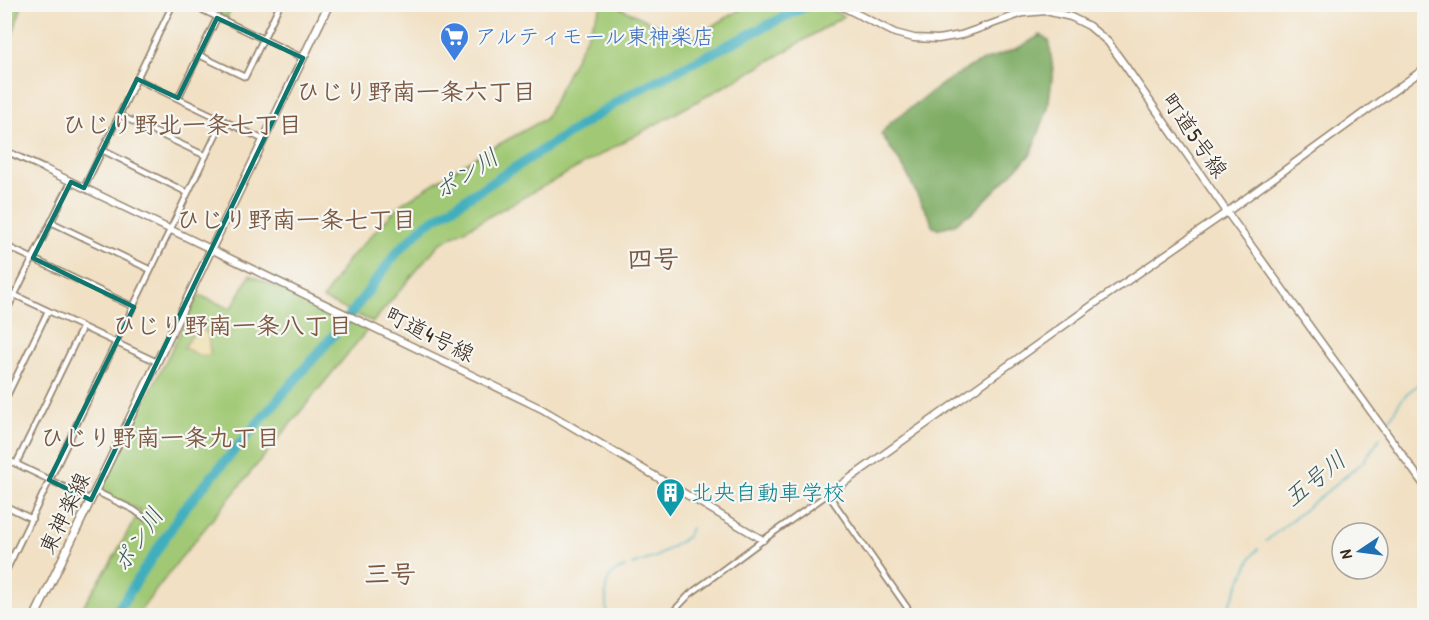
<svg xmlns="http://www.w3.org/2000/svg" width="1429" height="620" viewBox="0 0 1429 620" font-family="'Patrick Hand','Klee One',sans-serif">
  <rect width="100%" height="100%" fill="#f6f6f2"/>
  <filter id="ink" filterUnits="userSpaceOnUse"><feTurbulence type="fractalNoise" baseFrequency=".0167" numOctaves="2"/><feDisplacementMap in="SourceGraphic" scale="12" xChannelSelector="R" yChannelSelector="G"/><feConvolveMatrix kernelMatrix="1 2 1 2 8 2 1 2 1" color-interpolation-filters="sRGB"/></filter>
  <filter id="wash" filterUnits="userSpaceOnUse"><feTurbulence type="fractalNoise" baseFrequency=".008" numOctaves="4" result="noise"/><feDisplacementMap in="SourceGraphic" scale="24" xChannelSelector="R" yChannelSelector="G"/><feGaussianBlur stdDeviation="1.35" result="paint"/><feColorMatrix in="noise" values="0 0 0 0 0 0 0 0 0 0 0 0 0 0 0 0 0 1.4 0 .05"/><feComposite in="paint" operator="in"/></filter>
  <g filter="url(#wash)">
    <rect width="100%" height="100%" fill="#f1e0c3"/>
    <path fill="#a1c974" stroke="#6e7a49" stroke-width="1.5" d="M5 4 22 5 5 58 4 5Z
      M198 5H233L227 18Z
      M602 5H614L689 40 748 5H819L844 16 761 66 439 244 373 322 323 299 348 260 401 204 472 159 545 119Z
      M250 275 368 329 179 560 137 615 77 616 111 562 140 510 100 491 199 295 231 309Z"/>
    <path fill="#80ad66" stroke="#5e6c42" stroke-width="1.5" d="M1041 35 1049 41 1053 71 1048 108 1031 154 971 214 965 216 955 224 937 229 932 226 930 218 921 203 904 168 881 134 890 123 945 82 975 64 1018 48Z"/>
    <path fill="#eeda9e" stroke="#94825e" stroke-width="1.5" d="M199 326C214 336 206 340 211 354 197 359 195 351 183 348Z"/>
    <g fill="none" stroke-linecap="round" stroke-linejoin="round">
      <path stroke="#40aebd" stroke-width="1.5" d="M1387 425C1399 401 1403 395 1424 380
        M1266 541 1363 462 1380 438
        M632 565 656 557 687 537 691 528
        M607 616C606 593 600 576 625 567
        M1224 616 1252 556 1258 549"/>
      <path stroke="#40aebd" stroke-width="10" d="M114 616 183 510 344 323 398 251 425 225 630 94 810 4"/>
    </g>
  </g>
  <g filter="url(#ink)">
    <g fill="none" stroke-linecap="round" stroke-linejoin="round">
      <defs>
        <path id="minor" d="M190 4 303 58
          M199 55 245 77 280 4
          M137 79 264 140
          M178 98 217 18
          M119 115 206 156
          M4 150 45 169
          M102 150 188 193
          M84 188 173 4
          M51 222 151 270
          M4 245 134 307
          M4 290 157 362
          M4 316 71 182
          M4 402 48 311
          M4 458 91 500
          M16 464 82 328
          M95 491 134 510 145 518
          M4 505 32 519
          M4 553 13 557
          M4 575 223 120
          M669 616 690 594 763 540 828 494 913 616"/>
        <path id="tertiary" d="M837 4 895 33 914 38 938 39 961 35 1023 13 1046 11 1071 17 1089 26 1108 42 1124 64 1227 212 1424 485
          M45 169 542 409 763 540
          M828 494 1094 304 1227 212 1424 69"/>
        <path id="secondary" d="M35 616 329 4"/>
      </defs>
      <use href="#minor" stroke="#968570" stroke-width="8"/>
      <use href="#tertiary" stroke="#968570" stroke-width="9"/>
      <use href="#secondary" stroke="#968570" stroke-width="10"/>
      <use href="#minor" stroke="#fff" stroke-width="4.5"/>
      <use href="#tertiary" stroke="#fff" stroke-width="6"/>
      <use href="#secondary" stroke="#fff" stroke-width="7"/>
    </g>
  </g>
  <path fill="none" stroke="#0f766e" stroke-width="4.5" stroke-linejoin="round" d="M217 18 303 58 91 500 49 480 134 307 33 258 71 182 84 188 137 79 178 98Z"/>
  <defs>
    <symbol id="supermarket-pin" viewBox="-11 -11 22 30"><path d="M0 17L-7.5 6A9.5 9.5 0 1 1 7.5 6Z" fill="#3f7fe0" stroke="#f6f6f2"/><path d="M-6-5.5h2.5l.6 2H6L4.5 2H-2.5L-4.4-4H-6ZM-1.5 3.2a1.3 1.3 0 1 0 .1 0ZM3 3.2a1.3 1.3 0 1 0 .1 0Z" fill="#fff"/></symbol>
    <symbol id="building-pin" viewBox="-11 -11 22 30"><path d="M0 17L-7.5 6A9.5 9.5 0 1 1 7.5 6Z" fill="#0f9aa8" stroke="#f6f6f2"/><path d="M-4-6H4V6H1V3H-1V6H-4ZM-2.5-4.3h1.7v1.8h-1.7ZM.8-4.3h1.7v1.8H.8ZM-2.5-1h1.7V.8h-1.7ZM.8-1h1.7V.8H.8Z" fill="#fff"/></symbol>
  </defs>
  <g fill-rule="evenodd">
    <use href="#supermarket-pin" x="438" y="20" width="33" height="45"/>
    <use href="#building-pin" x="654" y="476" width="33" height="45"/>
  </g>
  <g text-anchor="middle" stroke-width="4.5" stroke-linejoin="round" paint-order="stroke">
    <g font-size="22" fill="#366cbe" stroke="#f6f6f2" text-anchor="start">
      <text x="475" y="44">アルティモール東神楽店</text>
    </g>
    <g font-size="22" fill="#3b2a1e" stroke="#f6f6f2">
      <text transform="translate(1195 135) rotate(55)" y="8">町道5号線</text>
      <text transform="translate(430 334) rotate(26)" y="8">町道4号線</text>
      <text transform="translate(64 513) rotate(-64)" y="8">東神楽線</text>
    </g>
    <g font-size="22" fill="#0d838f" stroke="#f6f6f2" text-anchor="start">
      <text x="691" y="500">北央自動車学校</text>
    </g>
    <g font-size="24" font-weight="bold" fill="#7c5841" stroke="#f6f6f2">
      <text x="416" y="100">ひじり野南一条六丁目</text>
      <text x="182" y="133">ひじり野北一条七丁目</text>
      <text x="296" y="228">ひじり野南一条七丁目</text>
      <text x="232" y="334">ひじり野南一条八丁目</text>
      <text x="160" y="446">ひじり野南一条九丁目</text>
    </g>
    <g font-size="24" font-style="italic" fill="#3d5856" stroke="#f6f6f2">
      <text transform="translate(466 174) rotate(-33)" y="8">ポン川</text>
      <text transform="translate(1315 479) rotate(-39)" y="8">五号川</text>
      <text transform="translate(138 540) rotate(-57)" y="8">ポン川</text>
    </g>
    <g font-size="26" font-weight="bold" fill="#7c5841" stroke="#f6f6f2">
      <text x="653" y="268">四号</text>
      <text x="390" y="583">三号</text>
    </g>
  </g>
  <rect width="1429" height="620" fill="none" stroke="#f6f6f2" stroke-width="24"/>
  <g transform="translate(1360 551) rotate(257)"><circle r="28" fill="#f6f6f2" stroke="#aba49d" stroke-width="1.5"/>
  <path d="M0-4.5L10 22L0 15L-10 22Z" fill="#1f6fb2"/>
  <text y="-9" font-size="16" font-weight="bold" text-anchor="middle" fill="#3b2a1e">N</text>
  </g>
</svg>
